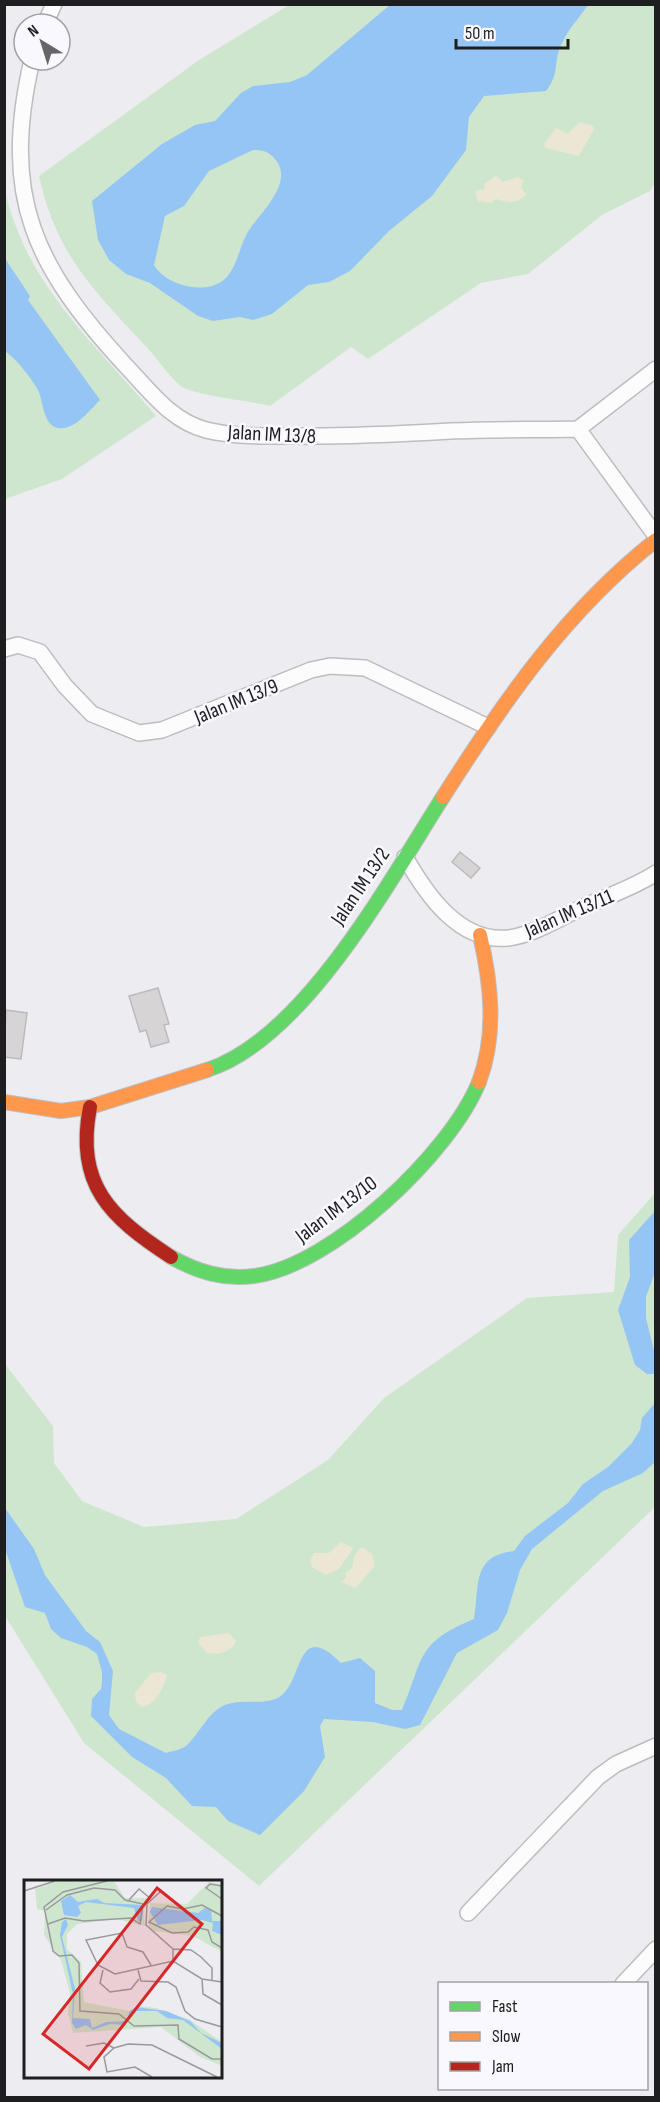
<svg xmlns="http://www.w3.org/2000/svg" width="660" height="2102" viewBox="0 0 660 2102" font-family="'Sofia Sans Condensed',sans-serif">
  <rect width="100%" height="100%" fill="#ededf1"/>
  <path fill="#cee6cd" d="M289 5H655L656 181 650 191 602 215 528 274 481 283 368 359 351 347 270 406C249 401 202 396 184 388 175 384 158 360 150 351 96 292 57 258 39 176L199 60Z
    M4 187C26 286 93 341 156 416L62 479 5 499Z
    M655 1193V1507L259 1886 84 1743 5 1616V1364L53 1426 54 1463 82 1501 144 1527 236 1519 328 1460 384 1398 527 1298 614 1292 618 1235Z"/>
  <path fill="#ece7d4" d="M580 122 593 126 594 129 579 156 546 148 544 144 556 128 567 134Z
    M496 176 503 182 518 177 524 181 521 187 526 195C515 205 507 202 496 199L491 203 478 201 475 191 485 189 484 184Z
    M341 1542 353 1548 339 1569 326 1575 312 1567 310 1561 314 1553H329Z
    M360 1548H363L372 1554 375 1566 355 1588 342 1582 346 1577 345 1573 352 1568 354 1557Z
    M229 1633 236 1641C230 1653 219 1655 207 1653L198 1643 200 1637Z
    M161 1672 167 1675C164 1688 155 1705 142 1707L136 1702 135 1693 151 1673Z"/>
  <path fill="#95c5f4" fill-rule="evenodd" d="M391 4 588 5C580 17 569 28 563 41 552 61 561 72 546 91L484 96 469 117 466 150 432 196 389 231 350 271 329 282 308 285 272 314 253 320 240 317 213 321 198 316 150 283 126 274 109 260 98 240 92 201 162 144 195 125 215 121 241 93 253 86 290 82 307 75ZM253 150C262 150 268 151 274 158 296 181 261 212 249 230 240 244 238 264 227 277 209 297 166 286 154 265L165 216 184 206 209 171Z
    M4 257 30 296 28 300 100 400C92 408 79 424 68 427 42 435 44 401 38 390 30 376 17 360 5 351Z
    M655 1211V1272L646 1297V1318L655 1355V1374H647L635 1365 618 1310 630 1277 629 1240Z
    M655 1403V1462L643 1473 603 1491 532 1549 520 1570 507 1613 498 1630 457 1653 420 1725 405 1729 373 1722 324 1719 320 1726 325 1757 304 1791 260 1835 228 1821 216 1807 192 1806 166 1778 132 1757 91 1716 92 1699 101 1689 102 1683V1672L97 1654 87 1647 61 1638 51 1629 45 1613 25 1607 5 1549V1508L34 1549 45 1575 86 1631 100 1642 113 1671 109 1715 119 1729 166 1753C172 1751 182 1750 187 1745 200 1733 208 1712 225 1705 243 1698 268 1707 282 1695 303 1678 297 1619 341 1663L360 1658 375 1671V1703L392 1710H402C424 1659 415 1643 474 1619 480 1586 471 1556 514 1551L525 1536 568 1503 583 1484 608 1467 632 1443 640 1430 642 1418Z"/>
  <path fill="#d6d4d5" stroke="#bcbabc" stroke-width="1.5" d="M460 852 480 868 471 878 452 862Z
    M158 988 169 1024 164 1025 169 1042 151 1047 146 1030 140 1032 129 996Z
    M6 1010 27 1013 21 1059 4 1057Z"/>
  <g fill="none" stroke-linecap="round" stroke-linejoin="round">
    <defs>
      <path id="street" d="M45 24 54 4
        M32 60C0 198 35 267 126 366 150 391 171 421 206 430 235 437 263 436 292 436 345 437 398 434 451 431 493 429 536 430 578 429L656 536
        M578 429 656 369
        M4 649 18 645 40 652 65 686 92 714 139 733 162 730 311 670 330 666 365 668 488 727
        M405 857C426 894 459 943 508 938 533 935 558 919 581 908 605 897 633 888 656 873
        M468 1913 598 1777 616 1764 656 1746
        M623 1984 656 1949"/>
      <path id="fast" d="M207 1070C304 1039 390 880 443 797
        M171 1257C198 1272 224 1280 254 1276 332 1266 451 1152 479 1082"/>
      <path id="slow" d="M443 797C504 701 566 611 656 540
        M479 1082C497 1034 491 983 480 935
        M4 1102 61 1111 90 1107 207 1070"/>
      <path id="jam" d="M90 1107C75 1185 110 1217 171 1257"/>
    </defs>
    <use href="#street" stroke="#bdbdc0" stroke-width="18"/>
    <use href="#fast" stroke="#bdbdc0" stroke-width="16"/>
    <use href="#slow" stroke="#bdbdc0" stroke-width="16"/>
    <use href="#jam" stroke="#bdbdc0" stroke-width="16"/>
    <use href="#street" stroke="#fcfcfd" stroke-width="15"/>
    <use href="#fast" stroke="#63d668" stroke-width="14"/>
    <use href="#slow" stroke="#ff974d" stroke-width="14"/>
    <use href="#jam" stroke="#b3261e" stroke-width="14"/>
  </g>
  <g text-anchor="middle" stroke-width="5" stroke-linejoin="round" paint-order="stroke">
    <g font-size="21" fill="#1e1e21" stroke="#f9f8ff">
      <text transform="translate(272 434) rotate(3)" y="7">Jalan IM 13/8</text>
      <text transform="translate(236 701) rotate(-22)" y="7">Jalan IM 13/9</text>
      <text transform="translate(360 886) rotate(-56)" y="7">Jalan IM 13/2</text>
      <text transform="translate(569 913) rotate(-23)" y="7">Jalan IM 13/11</text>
      <text transform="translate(336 1209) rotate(-37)" y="7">Jalan IM 13/10</text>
    </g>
  </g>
  <g transform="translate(24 1880)">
    <rect width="198" height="198" fill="#ededf1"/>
    <path d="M34 1H90L101 18H125L120 30 121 46 93 39 79 41 53 44 43 54V69L57 82 60 122 105 131 115 126 132 128 166 140 198 162V186L176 177 137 147 49 153 44 133 46 113 37 80 20 55 21 31 13 29 11 9ZM185 2 198 4V72L169 56 129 51 124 45 126 23 163 24Z" fill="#cee6cd"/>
    <path d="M46 15 54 22 73 19 80 23 119 25 118 41H114L110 28 62 22 54 26 57 33 53 37 40 35 37 21ZM128 27 174 33 181 28 187 30 188 41H198V55L188 51 189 43 178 40 134 45 126 32ZM42 39 44 45 38 57 51 109 49 138 66 139 68 148 82 142 102 141V145L86 144 69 150 62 145 52 149 48 143 49 114 36 55 38 42ZM112 127 142 131 166 141 177 153 198 163V169L159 140 143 138 133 131H111L104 139 105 132Z" fill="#95c5f4"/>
    <path fill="none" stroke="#9a9a9e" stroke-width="1.5" d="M83 1 39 12 20 27 29 71 35 76 48 75 55 83 56 131 95 134 110 146 154 145 155 159 188 179H198M198 6 186 4 182 8 198 19M0 11 31 1M137 11 123 24 122 45 149 69V81M105 20 115 9 127 19M22 30 43 15 70 8 91 10 101 20 119 24 116 44 107 38 60 41 41 38 24 44M198 36 178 25 159 29 143 26 125 42 148 53 164 52 170 47 184 50 188 62 198 68M149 69 167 70 177 77 188 88V101M127 85 119 72 103 67 98 53 62 60 74 85 91 94 149 81 178 99 198 102M79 90 76 103 86 112 107 109 115 99M114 90 117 101 144 102 152 107 161 131 171 139 198 147M178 99 179 114 198 125M62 166 80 163 90 168M128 197 111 187 83 192 80 177 90 168 104 164 128 165 193 197"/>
    <path fill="#d62828" fill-opacity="0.15" stroke="#d62828" stroke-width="3" d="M133 8 178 44 65 189 19 154Z"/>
    <rect width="198" height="198" fill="none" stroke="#1e1e21" stroke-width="3"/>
  </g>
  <rect width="660" height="2102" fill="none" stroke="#1e1e21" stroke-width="12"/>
  <rect x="438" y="1982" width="210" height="108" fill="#f9f8ff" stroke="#a1a1a6" stroke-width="1.5"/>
  <rect x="450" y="2002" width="30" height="9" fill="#63d668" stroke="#a1a1a6" stroke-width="1.5"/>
  <text x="492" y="2012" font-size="18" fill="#1e1e21">Fast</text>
  <rect x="450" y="2032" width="30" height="9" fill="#ff974d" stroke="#a1a1a6" stroke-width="1.5"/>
  <text x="492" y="2042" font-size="18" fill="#1e1e21">Slow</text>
  <rect x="450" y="2062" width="30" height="9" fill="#b3261e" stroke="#a1a1a6" stroke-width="1.5"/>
  <text x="492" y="2072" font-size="18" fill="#1e1e21">Jam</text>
  <g transform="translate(42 42) rotate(322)"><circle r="28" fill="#f9f8ff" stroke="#a1a1a6" stroke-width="1.5"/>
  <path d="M0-4.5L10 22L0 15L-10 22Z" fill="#66666a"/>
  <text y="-9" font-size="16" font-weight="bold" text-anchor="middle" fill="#1e1e21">N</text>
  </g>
  <path d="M456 39v9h112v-9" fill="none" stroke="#1e1e21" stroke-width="3"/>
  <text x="465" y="39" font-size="18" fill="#1e1e21" stroke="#f9f8ff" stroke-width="4.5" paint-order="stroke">50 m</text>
</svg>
